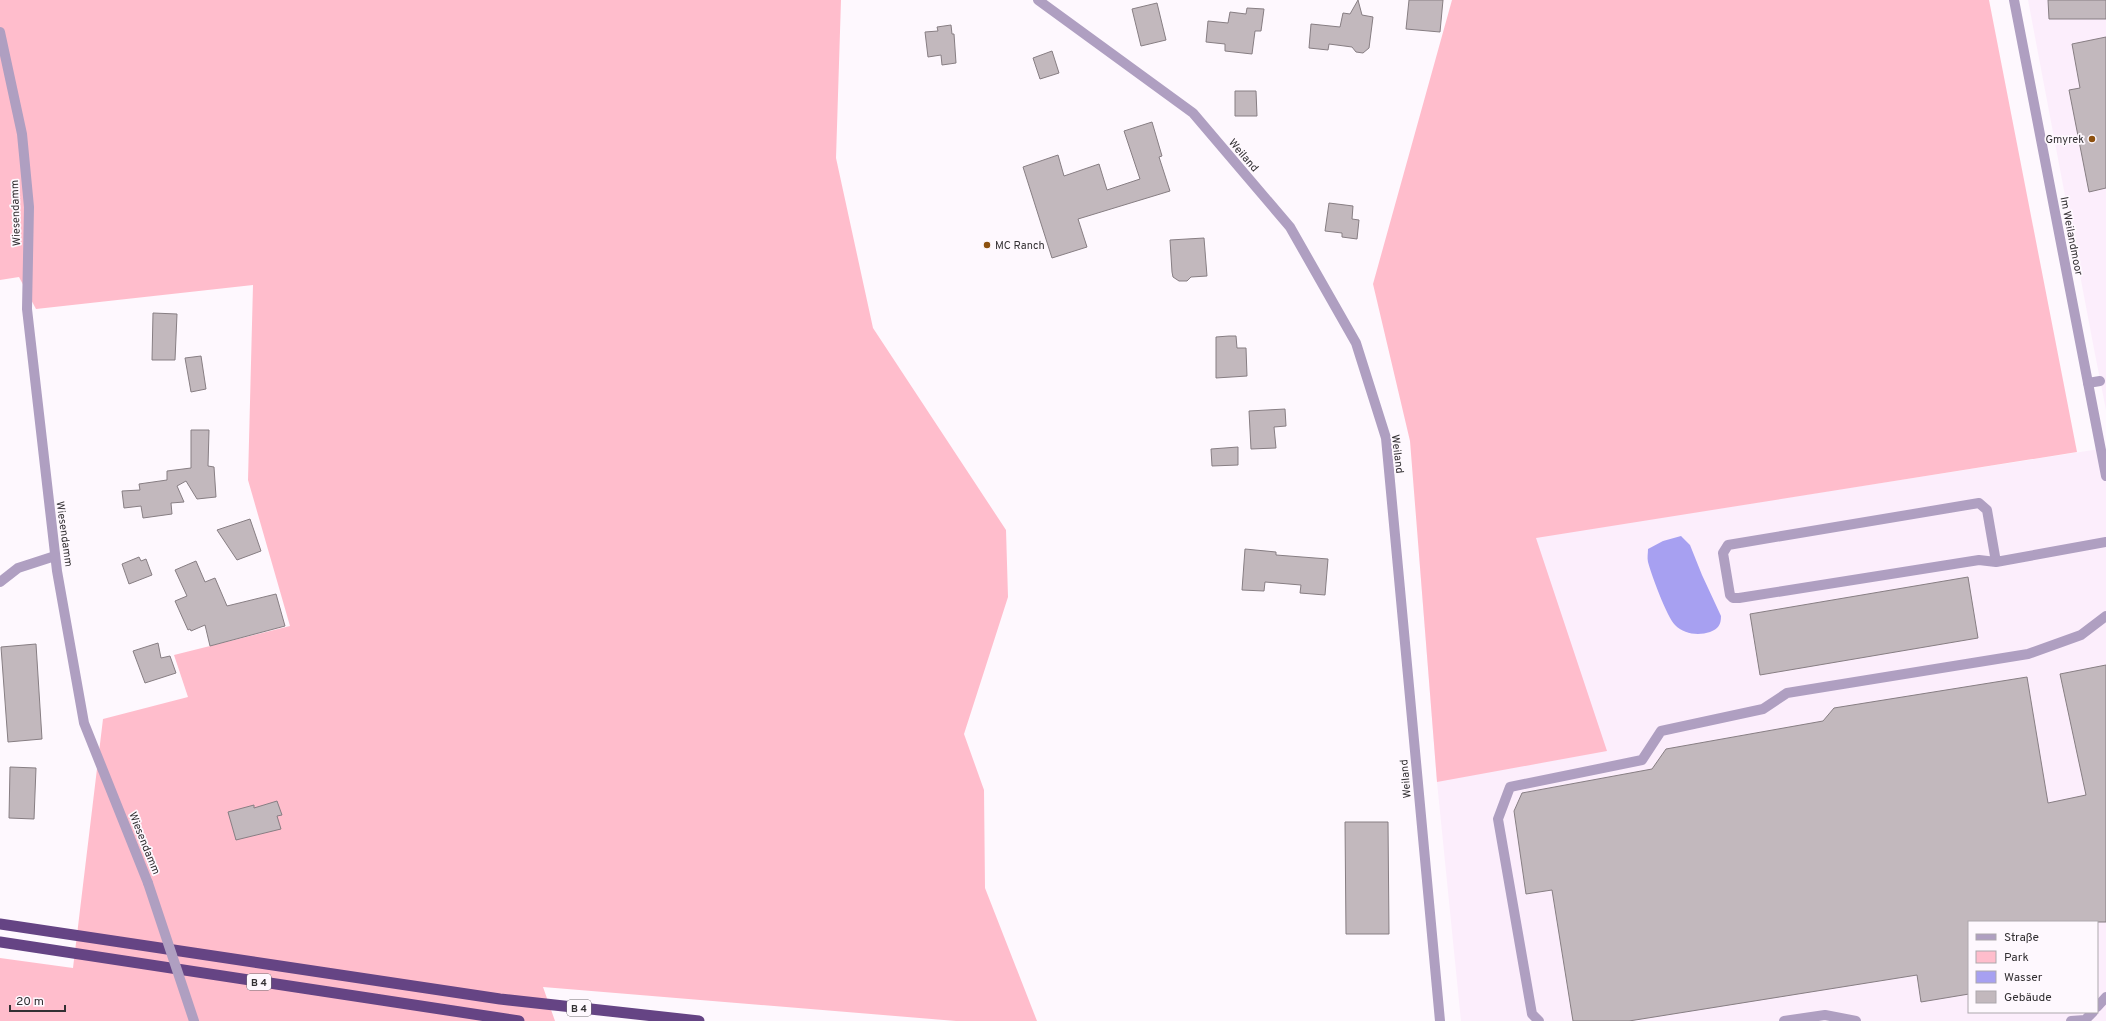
<svg xmlns="http://www.w3.org/2000/svg" width="2106" height="1021" viewBox="0 0 2106 1021" font-family="Overpass,sans-serif">
  <rect width="100%" height="100%" fill="#fef8fe"/>
  <path fill="#fceefc" fill-rule="evenodd" d="M2028 0H2106V410L2094 349Z
    M2106 448V1021H1461L1437 782 1419 555ZM1969 922H2097V1012H1969Z"/>
  <path fill="#ffbdcc" d="M0 0H841L836 158 873 328 1006 530 1008 597 964 734 984 790 985 888 1037 1021H956L543 987 555 1021H0V958L73 968 103 719 188 697 174 655 290 626 248 480 253 285 36 309 19 277 0 280Z
    M1452 0H1989L2077 452 1536 538 1607 751 1437 782 1410 441 1373 284Z"/>
  <path fill="#a7a0f1" d="M1681 536 1690 545 1702 575 1721 616C1721 625 1718 629 1710 632 1698 636 1684 634 1675 625 1667 617 1651 574 1648 562 1647 558 1648 553 1648 549L1663 541Z"/>
  <path fill="#c2b8bd" stroke="#877e83" d="M1358 0 1362 15 1373 17 1369 48 1363 53 1356 52 1352 47 1329 44 1328 50 1309 48 1311 24 1340 27 1343 13 1350 14Z
    M1409 0H1443L1440 32 1406 29Z
    M2048 0H2106V19H2049Z
    M1157 3 1166 40 1141 46 1132 9Z
    M1247 8 1264 9 1261 31H1255L1252 54 1225 51V44L1206 42 1208 21 1228 23 1230 12 1246 14Z
    M951 25 952 34H954L956 63 942 65 941 55 928 57 925 32 938 31 937 27Z
    M2106 37V188L2089 192 2069 90 2080 88 2072 44Z
    M1052 51 1059 73 1040 79 1033 58Z
    M1235 91H1256L1257 116H1235Z
    M1152 122 1162 156 1159 157 1170 191 1078 219 1087 247 1052 258 1023 167 1058 155 1064 176 1099 164 1107 190 1140 179 1124 131Z
    M1329 203 1353 206 1352 219 1359 220 1357 239 1342 237V233L1325 231Z
    M1204 238 1207 276 1191 277 1187 281H1179L1173 277 1172 272 1170 240Z
    M153 313 177 314 175 360H152Z
    M1229 336H1236L1237 348H1246L1247 376 1216 378V337Z
    M201 356 206 389 191 392 185 358Z
    M1285 409 1286 426 1274 427 1276 448 1251 449 1249 411Z
    M191 430H209L208 466 214 467 216 497 197 499 186 481 177 486 184 502 171 503 172 514 143 518 141 506 124 508 122 491 140 490 139 484 167 480V471L191 468Z
    M1238 447V465L1212 466 1211 449Z
    M250 519 261 551 237 560 217 530Z
    M1245 549 1276 552V555L1328 559 1325 595 1300 593 1301 585 1265 582 1264 591 1242 590Z
    M139 557 141 561 146 559 152 575 129 584 122 564Z
    M196 561 205 582 215 578 227 606 276 594 285 626 210 646 205 625 191 631 190 629 188 630 175 601 187 596 175 570Z
    M1968 577 1978 638 1760 675 1750 614Z
    M158 643 161 658 170 656 176 673 145 683 133 651Z
    M36 644 42 739 8 742 1 647Z
    M2106 665V922H1969V994L1921 1002 1917 975 1629 1021H1573L1552 890 1526 894 1514 811 1522 793 1652 769 1666 749 1823 721 1834 708 2027 677 2048 803 2086 795 2060 674Z
    M10 767 36 768 34 819 9 818Z
    M277 801 282 815 277 816 281 829 236 840 228 812 254 805V808Z
    M1345 822H1388L1389 934H1346Z"/>
  <g fill="none" stroke-linecap="round" stroke-linejoin="round">
    <path stroke="#af9fc1" stroke-width="10" d="M2088 383 2100 381
      M1996 562 1987 510 1979 503 1728 545 1723 553 1730 595 1733 598H1739L1979 560 1996 562 2106 542
      M0 582 18 568 55 556
      M2097 1007 2106 997
      M1539 1021 1532 1014 1498 819 1510 787 1642 760 1661 731 1763 709 1787 693 2028 654 2081 635 2106 616
      M1784 1021 1825 1015 1856 1021
      M2071 1021 2085 1020 2093 1012"/>
    <path stroke="#af9fc1" stroke-width="10" d="M1038 0 1193 113 1290 227 1356 343 1386 438 1440 1021
      M2014 0 2106 476
      M0 32 22 134 29 207 27 309 57 571 84 723 148 883"/>
    <path stroke="#654484" stroke-width="11" d="M0 924 500 999 699 1021
      M0 942 519 1021"/>
    <path stroke="#af9fc1" stroke-width="10" d="M148 883 194 1021"/>
  </g>
  <g fill="#8d5110" stroke="#fef8fe" stroke-width="1.5">
    <circle cx="2092" cy="139" r="4"/>
    <circle cx="987" cy="245" r="4"/>
  </g>
  <g text-anchor="middle" stroke-width="3.5" stroke-linejoin="round" paint-order="stroke">
    <g fill="#fef8fe" stroke="#706c70" stroke-width="1">
      <rect x="247" y="974" width="24" height="16" rx="3"/>
      <rect x="567" y="1000" width="24" height="16" rx="3"/>
    </g>
    <g font-size="10" font-weight="bold" fill="#333033">
      <text x="259" y="986">B 4</text>
      <text x="579" y="1012">B 4</text>
    </g>
    <g font-size="11" fill="#333033" stroke="#fef8fe" text-anchor="end">
      <text x="2084" y="143">Gmyrek</text>
      <text x="995" y="249" text-anchor="start">MC Ranch</text>
    </g>
    <g font-size="11" fill="#333033" stroke="#fef8fe">
      <text transform="translate(1244 155) rotate(49)" y="4">Weiland</text>
      <text transform="translate(15 213) rotate(-92)" y="4">Wiesendamm</text>
      <text transform="translate(2072 236) rotate(79)" y="4">Im Weilandmoor</text>
      <text transform="translate(1398 454) rotate(83)" y="4">Weiland</text>
      <text transform="translate(65 534) rotate(82)" y="4">Wiesendamm</text>
      <text transform="translate(1405 779) rotate(-95)" y="4">Weiland</text>
      <text transform="translate(145 843) rotate(68)" y="4">Wiesendamm</text>
    </g>
  </g>
  <rect x="1968" y="921" width="130" height="92" fill="#fef8fe" stroke="#ada8ad"/>
  <rect x="1976" y="934" width="20" height="6" fill="#af9fc1" stroke="#ada8ad"/>
  <text x="2004" y="941" font-size="12" fill="#333033">Straße</text>
  <rect x="1976" y="951" width="20" height="12" fill="#ffbdcc" stroke="#ada8ad"/>
  <text x="2004" y="961" font-size="12" fill="#333033">Park</text>
  <rect x="1976" y="971" width="20" height="12" fill="#a7a0f1" stroke="#ada8ad"/>
  <text x="2004" y="981" font-size="12" fill="#333033">Wasser</text>
  <rect x="1976" y="991" width="20" height="12" fill="#c2b8bd" stroke="#ada8ad"/>
  <text x="2004" y="1001" font-size="12" fill="#333033">Gebäude</text>
  <path d="M10 1005v6h55v-6" fill="none" stroke="#333033" stroke-width="2"/>
  <text x="16" y="1005" font-size="12" fill="#333033" stroke="#fef8fe" stroke-width="3" paint-order="stroke">20 m</text>
</svg>
